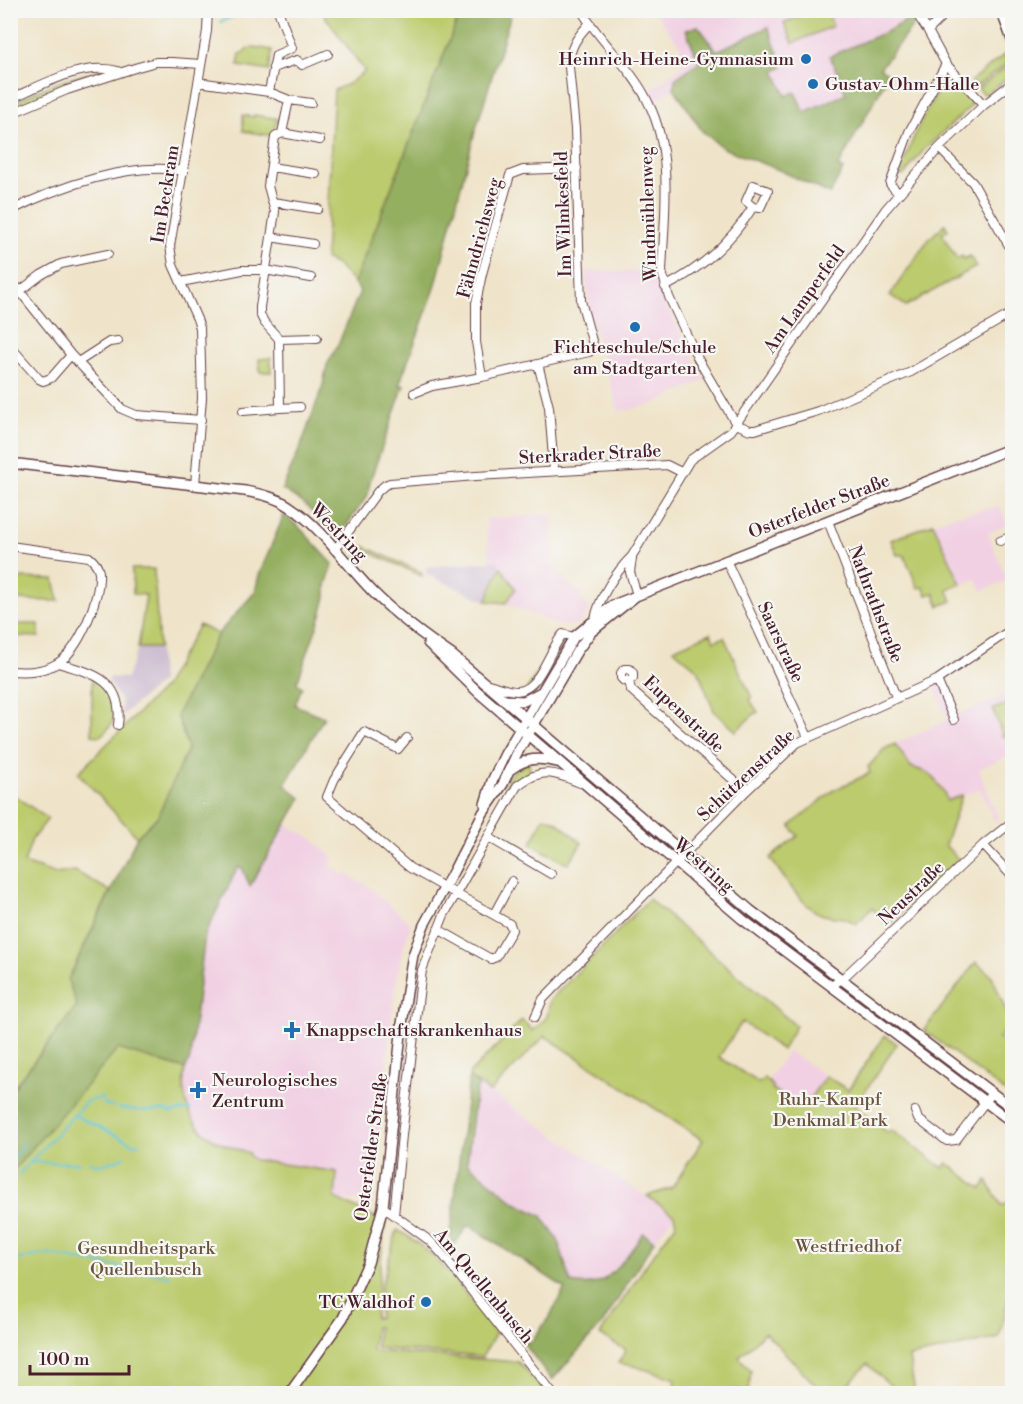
<svg xmlns="http://www.w3.org/2000/svg" width="1023" height="1404" viewBox="0 0 1023 1404" font-family="'Libre Bodoni',serif">
  <rect width="100%" height="100%" fill="#f6f6f2"/>
  <filter id="ink" filterUnits="userSpaceOnUse"><feTurbulence type="fractalNoise" baseFrequency=".0167" numOctaves="2"/><feDisplacementMap in="SourceGraphic" scale="12" xChannelSelector="R" yChannelSelector="G"/><feConvolveMatrix kernelMatrix="1 2 1 2 8 2 1 2 1" color-interpolation-filters="sRGB"/></filter>
  <filter id="wash" filterUnits="userSpaceOnUse"><feTurbulence type="fractalNoise" baseFrequency=".008" numOctaves="4" result="noise"/><feDisplacementMap in="SourceGraphic" scale="24" xChannelSelector="R" yChannelSelector="G"/><feGaussianBlur stdDeviation="1.35" result="paint"/><feColorMatrix in="noise" values="0 0 0 0 0 0 0 0 0 0 0 0 0 0 0 0 0 1.4 0 .05"/><feComposite in="paint" operator="in"/></filter>
  <g filter="url(#wash)">
    <rect width="100%" height="100%" fill="#efe4c9"/>
    <path fill="#f1d0e3" d="M904 10 911 18 888 31 830 56 847 94 803 112 786 96 775 71 783 67 767 27 717 51 699 26 687 30 699 62 675 79 674 88 652 104 647 93 684 64 677 54 682 49 654 11Z
      M585 271 657 272 658 283 665 303 705 380 653 404 619 412 589 310Z
      M1000 506 1007 525 988 533 1007 580 982 591 976 579 961 586 933 523 949 517Z
      M551 514 554 558 549 559 568 584 582 593 579 599 590 607 580 624 560 626 506 603 516 589 498 562H490L486 519Z
      M944 683 957 715 1012 692V755L979 769 999 821 995 822 980 789 947 801 944 792 934 778 926 772 911 767 895 744 948 720 934 687Z
      M286 824 311 838 334 858 330 865 344 876 347 873 360 883 362 881 411 924 402 953 395 991 371 1202 334 1198 337 1172 255 1160 249 1156V1153L213 1140 195 1124 183 1092 185 1069 190 1059 205 935 238 866 242 868 251 885Z
      M788 1051 826 1076 802 1110 771 1089 767 1081Z
      M479 1085 674 1215 654 1241 643 1233 631 1251 603 1280 582 1285 571 1283 558 1240 542 1217 516 1203 466 1163 476 1091Z"/>
    <path fill="#cebed1" d="M498 561 501 567 486 601 426 574V567Z
      M138 648H159L161 682 122 715 121 701 108 681 110 677 127 678Z"/>
    <path fill="#bbcb6d" stroke="#82754c" stroke-width="1.5" d="M813 10 827 11 833 26 793 43 784 23Z
      M321 11H461L354 283 337 265 325 259 334 90 348 84 365 71Z
      M253 47 272 50 269 71 238 66 240 54Z
      M1005 54 1008 63 976 86 971 81Z
      M1009 65 1012 73 1010 76 987 94H983L978 88Z
      M105 72 11 110V103C41 90 72 73 105 72Z
      M950 76 971 102V106L923 151 903 176 899 174 918 127 946 77Z
      M243 115 254 117V115L279 119V122H276L273 136 243 131Z
      M945 224 948 230 942 234 957 259 962 256 964 259 970 256 976 267 906 306 890 295 928 240Z
      M271 358V372H260L259 359Z
      M933 523 961 584 947 589 952 601 939 606 934 593 927 595 923 587 918 588 904 555H897L891 540Z
      M363 546 421 572 422 576 369 552 360 563 358 558Z
      M501 567 516 589 506 603 486 601Z
      M154 569 159 648H138L146 595 133 594 132 569Z
      M16 575 17 578 54 579 59 601 13 600 11 578Z
      M11 624H39V637L11 636Z
      M199 625 218 634 177 715 188 748 158 816 137 837 78 773 164 687Z
      M711 633 714 641 724 637 752 698 750 700 758 712 753 715 736 731 714 711 698 670 673 649Z
      M562 638H568L539 686 527 697 526 690Z
      M92 678C115 693 126 716 100 736L92 735Z
      M1008 704 1012 716V733L1003 737 993 709Z
      M542 740 666 843 612 803 540 742Z
      M895 744 911 767 926 772 934 778 944 792 947 801 962 795 945 845 959 860 913 901 889 926 872 908 856 924C844 915 834 919 821 914 802 907 782 874 770 858L798 836 790 826 834 790 870 773 868 767 884 749Z
      M528 762 531 774 521 777 508 794 506 783 513 771Z
      M11 793 48 819 32 839 24 863 56 874 75 871 110 891 68 980 77 1006 11 1091Z
      M544 817 556 821 582 843 568 864 531 844Z
      M649 899 796 1026 782 1050 742 1022 719 1057 759 1083 764 1078 773 1086 772 1089 802 1109 826 1076 848 1090 885 1035 897 1044 855 1106 888 1133 891 1130 943 1168 947 1163 982 1189 987 1181 1002 1206 1012 1199V1284L999 1338 909 1357 915 1393H899L867 1364 840 1393 824 1394 765 1332 739 1357 751 1371 749 1390 674 1393 676 1379 634 1366 618 1363 626 1350 600 1335 648 1262 676 1224 674 1215 647 1196 672 1188 703 1140 545 1036 490 1092 469 1077 470 1073 522 1020 533 1031 547 1017 550 1000Z
      M976 962 992 976 1011 1023 999 1038 1012 1048V1097L924 1030Z
      M118 1049 185 1069C180 1095 189 1125 213 1139 224 1146 238 1149 249 1153V1156L255 1160 337 1172 335 1198 385 1222 375 1318H379L381 1287 397 1230C440 1252 467 1296 496 1333L482 1357 376 1348 378 1327H375L372 1351 518 1362 548 1393 11 1394V1169Z"/>
    <path fill="#94af60" stroke="#6f6746" stroke-width="1.5" d="M461 11H512L474 135 435 288 399 385H404L370 481 368 495 341 533 335 534 303 503 282 489 301 446 323 385 327 365 338 345 360 291 354 283Z
      M911 18 915 23 880 68 889 74 838 167 843 170 830 194 779 170 723 148 702 131 674 88 675 79 699 62 686 30 698 26 717 51 768 27 783 67 775 71 786 96 795 92 804 112 846 94 830 56 888 31Z
      M284 515 299 527 333 564 326 585V597L321 615 297 683 302 687 295 705 324 717 285 785 301 798 250 886 242 868 238 867 205 935 190 1059 185 1069 118 1049 11 1173V1091L77 1006 68 980 137 837 158 816 188 748 177 715 218 634 255 592 259 575Z
      M469 1077 479 1085 476 1091 467 1163 516 1203 542 1216 558 1240 571 1283C581 1285 594 1285 603 1280 616 1272 635 1246 643 1233L654 1241 603 1323 552 1380 522 1341 524 1340 530 1344 550 1316 565 1288 468 1225 451 1250V1230Z"/>
    <g fill="none" stroke-linecap="round" stroke-linejoin="round">
      <path stroke="#5cc5d9" stroke-width="2" d="M220 22 248 10
        M118 1108C134 1111 150 1112 166 1110L169 1113 191 1109
        M74 1115 134 1144 140 1143
        M10 1160 24 1145
        M30 1162 79 1163
        M89 1162 101 1165 125 1157
        M17 1176 87 1101 103 1097V1104L113 1107
        M10 1261 45 1254 170 1276"/>
    </g>
  </g>
  <g filter="url(#ink)">
    <g fill="none" stroke-linecap="round" stroke-linejoin="round">
      <defs>
        <path id="minor" d="M581 10C601 43 633 69 649 104 674 155 664 217 662 272L669 297 698 359 736 424
          M914 10 928 31 946 64 984 105
          M928 31 949 10
          M273 68 297 60 302 65 328 54
          M198 82 269 92 289 100 282 133 275 137 268 186 275 212 260 307V314L264 322 279 339 280 408 243 411
          M269 92 276 55 292 48 278 10
          M10 99C42 85 83 61 118 71
          M289 100 311 103
          M10 114 67 90 138 67 156 62H172L201 64
          M282 133 320 140
          M939 148 973 183 1012 251
          M271 167 316 174
          M753 185 768 191 760 208 753 207 746 201Z
          M898 193 890 184 909 132 946 64
          M273 202 318 209
          M10 211C57 187 131 161 184 171
          M271 237 313 244
          M10 279 71 355 122 409 136 415 201 420
          M181 282 242 270H265L311 278
          M665 287C703 267 730 243 753 207
          M20 291 41 275 61 264 108 254
          M279 339 317 338
          M10 346 39 379 43 381 51 378 71 355
          M78 362 109 342 118 341
          M538 364 549 407 554 471
          M482 377 476 342V303L482 274 510 175 523 170 577 168
          M414 393 432 386 482 377 589 352 594 348 581 301 575 129 569 67C569 48 577 37 589 24
          M280 408 300 407
          M736 424 750 430H755L818 411 911 372 1012 313
          M195 485 202 398 200 328 197 319 173 265 170 246 207 31 208 10
          M828 521 896 697
          M1000 541 1012 536
          M10 546 89 557C94 561 98 565 99 572 101 597 79 652 56 664 42 672 26 672 10 671
          M335 550 378 491 385 485 390 483 476 476 667 465 681 472
          M632 558 630 572 637 595
          M726 560 808 737
          M595 619C599 597 616 572 632 556L690 460 731 431 885 210 939 148 984 105 1012 83
          M58 663C93 673 124 680 118 725
          M937 680 954 720
          M629 681H624L621 678V673L624 669H630L633 673V678L629 681 631 690 746 791
          M484 683C495 685 506 691 517 691 540 690 549 649 563 634L574 637
          M407 738 398 749 364 732 334 780 327 797 410 868 510 924 512 930 496 957 491 959 438 929
          M488 837 551 874
          M983 845 1012 876
          M494 914 512 881
          M831 986 842 979 983 845 1012 822
          M535 1017 543 999 746 791 797 743 937 680 1012 629
          M915 1111 918 1119 947 1141 956 1140 992 1093
          M383 1207 430 1241 443 1255 553 1394
          M394 1215 402 1135 422 970 444 915 517 786C541 767 554 772 580 783
          M989 1394 1012 1390"/>
        <path id="major" d="M1001 10 1012 40
          M10 463 245 491C260 494 276 497 289 506 322 527 345 564 373 592 397 616 424 636 452 655L750 910 1012 1108
          M428 643 478 692 742 919 1012 1122
          M504 700 524 701 541 692
          M511 769C526 758 539 757 557 762
          M485 804 492 781 505 754 574 637 613 605 1012 448
          M289 1394 343 1318 368 1263 383 1207 402 1024 410 972 413 955 424 925 454 870 483 813 503 784 516 755 577 651 591 632 637 595"/>
      </defs>
      <use href="#minor" stroke="#633d43" stroke-width="10"/>
      <use href="#major" stroke="#633d43" stroke-width="12"/>
      <use href="#minor" stroke="#fff" stroke-width="8"/>
      <use href="#major" stroke="#fff" stroke-width="9"/>
    </g>
  </g>
  <g fill="#1f6fb2" stroke="#f6f6f2" stroke-width="2">
    <circle cx="806" cy="59" r="6"/>
    <circle cx="813" cy="84" r="6"/>
    <circle cx="635" cy="327" r="6"/>
    <path d="M289 1021h6v6h6v6h-6v6h-6v-6h-6v-6h6z"/>
    <path d="M195 1081h6v6h6v6h-6v6h-6v-6h-6v-6h6z"/>
    <circle cx="426" cy="1302" r="6"/>
  </g>
  <g text-anchor="middle" stroke-width="4.5" stroke-linejoin="round" paint-order="stroke">
    <g font-size="18" fill="#4a1f2b" stroke="#f6f6f2" text-anchor="start">
      <text x="794" y="65" text-anchor="end">Heinrich-Heine-Gymnasium</text>
      <text x="825" y="90">Gustav-Ohm-Halle</text>
      <text x="635" y="353" text-anchor="middle">Fichteschule/Schule<tspan x="635" dy="21">am Stadtgarten</tspan></text>
      <text x="306" y="1036">Knappschaftskrankenhaus</text>
      <text x="212" y="1086">Neurologisches<tspan x="212" dy="21">Zentrum</tspan></text>
      <text x="414" y="1308" text-anchor="end">TC Waldhof</text>
    </g>
    <g font-size="18" fill="#4a1f2b" stroke="#f6f6f2">
      <text transform="translate(165 194) rotate(-81)" y="6">Im Beckram</text>
      <text transform="translate(563 214) rotate(-92)" y="6">Im Wilmkesfeld</text>
      <text transform="translate(648 214) rotate(-92)" y="6">Windmühlenweg</text>
      <text transform="translate(479 238) rotate(-75)" y="6">Fähndrichsweg</text>
      <text transform="translate(804 299) rotate(-55)" y="6">Am Lamperfeld</text>
      <text transform="translate(590 454) rotate(-3)" y="6">Sterkrader Straße</text>
      <text transform="translate(819 506) rotate(-21)" y="6">Osterfelder Straße</text>
      <text transform="translate(339 532) rotate(46)" y="6">Westring</text>
      <text transform="translate(876 604) rotate(69)" y="6">Nathrathstraße</text>
      <text transform="translate(781 642) rotate(65)" y="6">Saarstraße</text>
      <text transform="translate(684 714) rotate(43)" y="6">Eupenstraße</text>
      <text transform="translate(746 775) rotate(-43)" y="6">Schützenstraße</text>
      <text transform="translate(704 865) rotate(41)" y="6">Westring</text>
      <text transform="translate(911 893) rotate(-44)" y="6">Neustraße</text>
      <text transform="translate(371 1147) rotate(-82)" y="6">Osterfelder Straße</text>
      <text transform="translate(484 1286) rotate(50)" y="6">Am Quellenbusch</text>
    </g>
    <g font-size="18" fill="#6c533f" stroke="#f6f6f2">
      <text x="830" y="1105">Ruhr-Kampf<tspan x="830" dy="21">Denkmal Park</tspan></text>
      <text x="848" y="1252">Westfriedhof</text>
      <text x="146" y="1254">Gesundheitspark<tspan x="146" dy="21">Quellenbusch</tspan></text>
    </g>
  </g>
  <rect width="1023" height="1404" fill="none" stroke="#f6f6f2" stroke-width="36"/>
  <path d="M30 1365v9h99v-9" fill="none" stroke="#4a1f2b" stroke-width="3"/>
  <text x="39" y="1365" font-size="18" fill="#4a1f2b" stroke="#f6f6f2" stroke-width="4.5" paint-order="stroke">100 m</text>
</svg>
